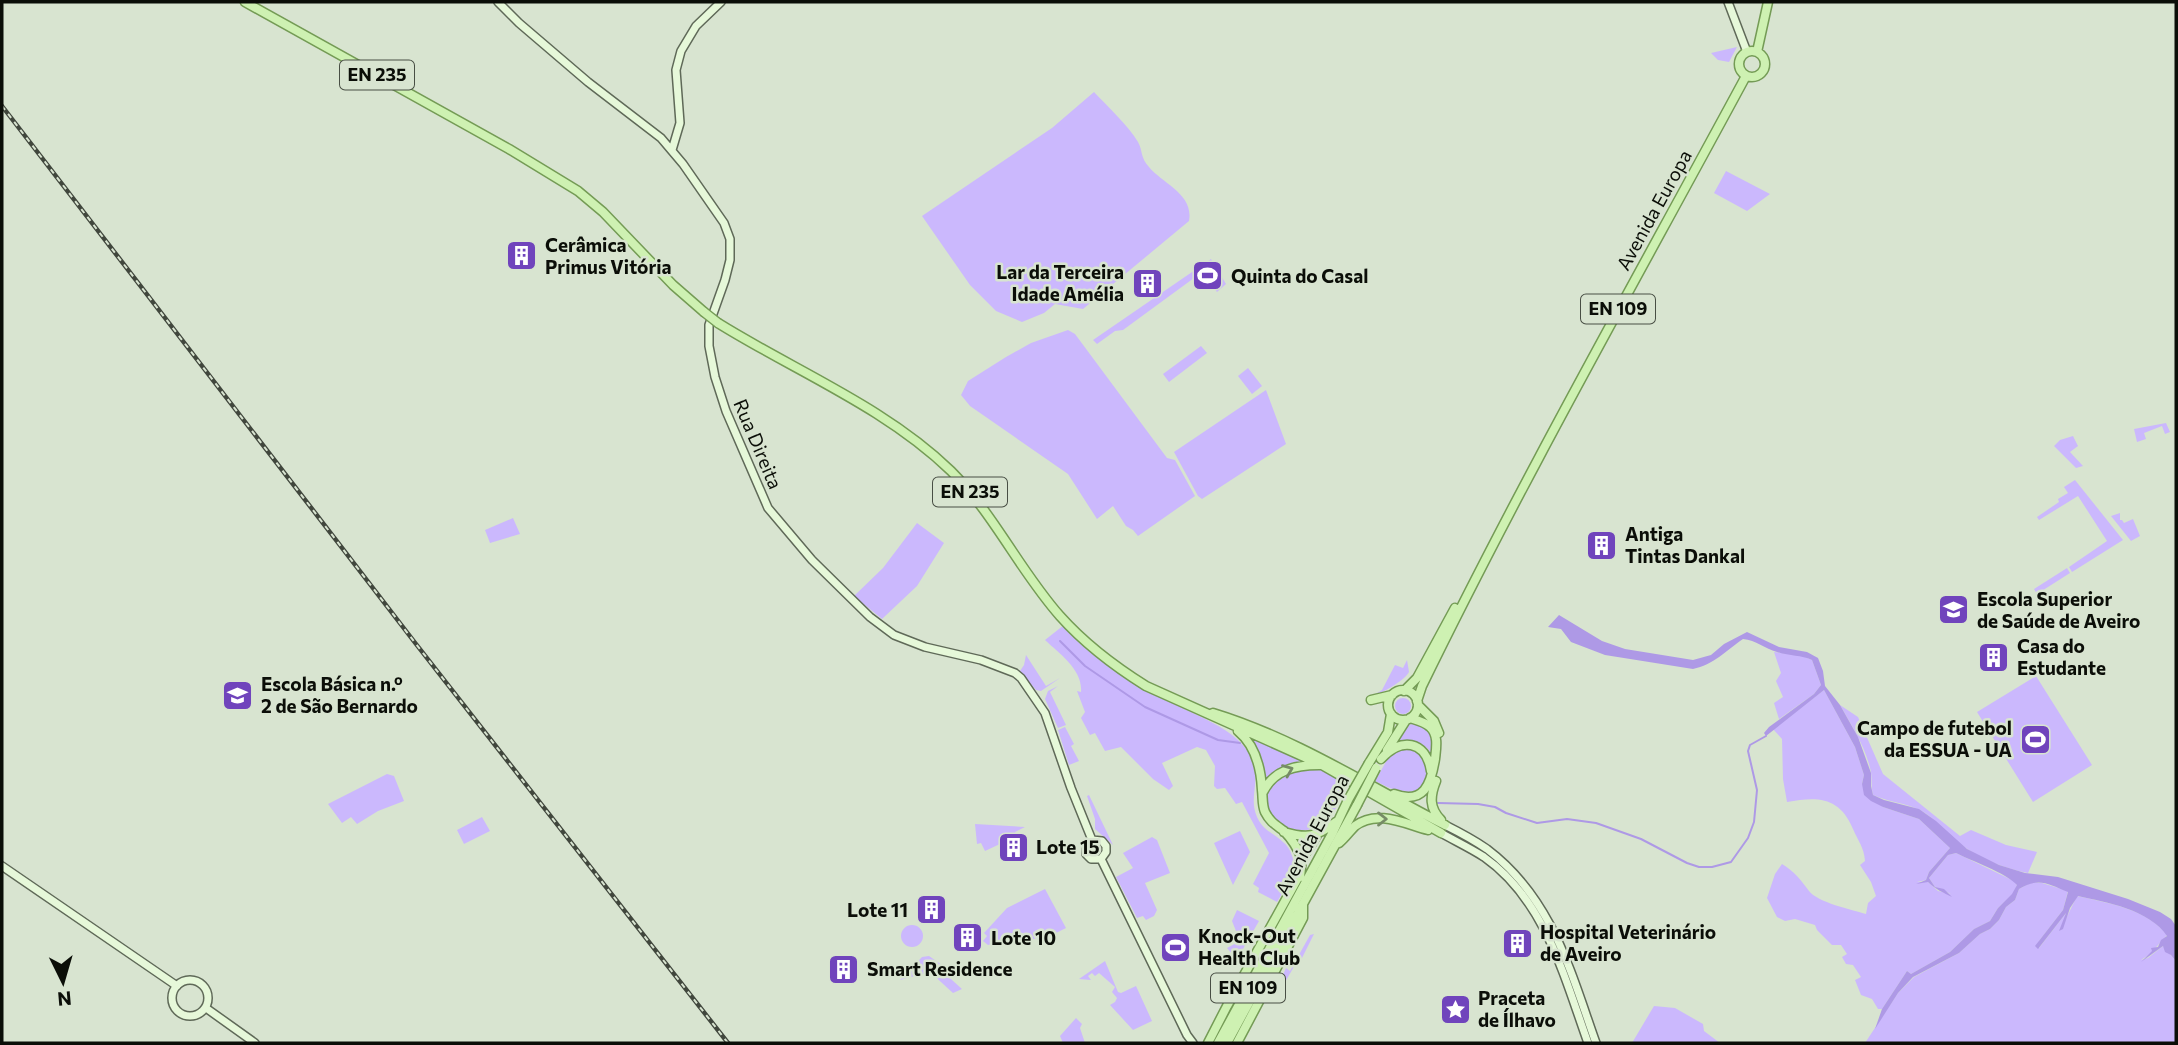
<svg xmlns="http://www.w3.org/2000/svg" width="2178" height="1045" viewBox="0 0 2178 1045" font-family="Commissioner,sans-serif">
  <rect width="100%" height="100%" fill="#d8e4d0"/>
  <path fill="#cbb8fd" d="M1737 47 1729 62 1718 60 1711 53Z
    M1094 92C1107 106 1128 125 1138 142 1143 151 1140 157 1149 167 1163 184 1194 194 1189 221L1083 309 1055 304 1044 313 1022 322 996 311 970 285 922 216 1052 128Z
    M1726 171 1770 194 1747 211 1714 193Z
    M1211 259 1226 284 1217 292 1210 283 1202 288 1194 278 1123 330 1115 331 1097 344 1093 340Z
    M1068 330 1075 334 1167 458 1175 460 1195 496 1138 536 1133 530 1126 526 1113 506 1097 519 1068 474 970 406 961 395 968 381 1006 357 1031 343Z
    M1201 346 1207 353 1169 382 1163 374Z
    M1248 368 1262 386 1252 394 1238 376Z
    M1266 390 1286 444 1202 499 1198 496 1174 452Z
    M2166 423 2170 432 2165 434 2162 426 2144 433 2146 439 2137 442 2134 429Z
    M2073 436 2078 446 2070 452 2083 466 2076 468 2054 446 2060 440Z
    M2075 480 2123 540 2072 572 2069 567 2107 541 2078 496 2039 520 2037 517 2059 502 2058 499 2068 493 2064 487Z
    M2120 513V520H2122L2124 523 2133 519 2140 536 2131 541 2111 516Z
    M513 518 520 534 490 543 485 530Z
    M917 523 944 543 917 586 882 619 854 596 883 568Z
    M2067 568 2070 573 2037 594 2034 589Z
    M1064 625C1086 648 1110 670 1138 686 1168 705 1228 722 1247 750 1265 777 1247 795 1257 817 1264 832 1273 832 1283 842 1292 849 1293 860 1296 870L1277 902 1258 892 1259 888 1253 884 1269 853 1242 802 1236 804 1225 788 1217 789 1214 786 1215 766 1206 750 1197 747 1162 763 1173 786 1169 790 1153 779 1121 747 1105 751 1095 733 1090 735 1081 718 1085 712 1077 691 1081 692C1083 670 1060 654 1045 640Z
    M1774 652 1803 656 1812 660 1821 685 1814 694 1779 719 1774 703 1783 697 1776 681 1781 673Z
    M1026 655 1046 686 1060 678 1041 691 1036 690 1020 671 1024 665Z
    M1407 660 1409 672C1405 680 1383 693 1374 695L1382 690 1395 665 1403 668Z
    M2036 676 2092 765 2033 802 1977 712Z
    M1058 686 1050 692 1066 725 1058 728 1045 699 1048 691Z
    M1824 690 1855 747 1864 775 1862 784 1883 807 1919 819 1950 848 1929 872 1926 880 1917 882H1928L1938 891 1951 894 1935 887 1929 878 1948 855 1956 853 2014 881 2017 885 2013 894 1998 908 1990 921 1974 929 1950 952 1911 974 1907 971 1882 1009H1878L1872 999 1861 995 1855 980 1861 977 1853 965 1846 964 1842 957 1847 954 1841 945H1832L1817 930 1815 925 1795 919 1785 921 1777 917 1767 898 1775 874 1782 864C1794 871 1801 880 1809 891 1817 902 1852 910 1866 914L1868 903 1876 896 1871 882 1860 865 1865 861C1864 847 1858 841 1853 829 1840 797 1818 796 1787 802L1783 779 1782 739 1773 729Z
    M1395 706a8 8 0 1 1 16 0a8 8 0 1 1-16 0Z
    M1840 705 1858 717 1883 774 1960 836 1971 830 2006 845 2037 852 2028 873C2003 868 1977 858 1958 842 1945 832 1935 818 1920 810 1906 803 1888 802 1873 795 1871 787 1872 780 1871 772 1866 748 1852 726 1840 705Z
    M1417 723C1432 730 1435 741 1433 756H1430L1429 750C1420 741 1411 740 1398 741L1408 725Z
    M1065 727 1074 744 1071 746 1079 761 1069 765 1058 730Z
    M1249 734 1305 760 1286 765 1266 781 1262 761Z
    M1407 748C1426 754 1432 771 1422 788 1404 797 1392 789 1375 781L1391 753Z
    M1318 768 1348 782C1337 808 1329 829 1299 831V833C1265 821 1250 788 1290 771 1298 768 1309 769 1318 768Z
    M387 774 394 776 404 801 378 811 357 824 351 817 342 823 328 804Z
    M1089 795 1113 845 1095 829V819L1087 796Z
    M482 817 490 831 464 844 457 830Z
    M975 824 1025 827 1015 832 1017 836 985 851 981 843 977 844Z
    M1240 831 1250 852 1233 885 1214 843Z
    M1152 837 1157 840 1170 873 1145 883 1157 910 1154 916 1146 920 1143 916 1137 918 1116 877 1133 868 1123 853Z
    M2032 882 2042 883 2068 891 2063 910 2039 941V948L2066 913 2063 925 2077 896C2108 903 2147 909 2167 935L2150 954 2141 960 2148 958 2163 946 2176 961V1043H1865L1898 993 1914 977 1959 953 1980 934 1990 929 1999 920 2006 907 2015 900 2019 889Z
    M1045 889 1066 928 1054 934 1033 939 1031 935 988 945 983 941 987 936 984 933 1007 908Z
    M1237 910 1259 921 1239 956 1233 955 1227 948 1240 941 1232 921Z
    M901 936a11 11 0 1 1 22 0a11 11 0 1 1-22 0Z
    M1314 934 1299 964 1296 963 1284 984 1282 977 1286 968 1290 971 1310 935Z
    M929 956 942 965V971L962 989 953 993 930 972 900 980 922 957Z
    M1105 961 1118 992 1121 993 1136 986 1152 1021 1133 1030 1110 1005 1115 1002 1117 998 1112 992 1115 987 1099 973 1095 976 1092 973 1088 976 1091 980 1079 979Z
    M1654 1006 1675 1008 1703 1024 1704 1031 1720 1043H1632Z
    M1076 1018 1082 1024 1080 1028 1085 1043H1063L1060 1036Z"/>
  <path fill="#ae99e6" d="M1559 615 1602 641 1625 649 1693 660 1711 655 1724 644 1747 632 1779 647 1807 652 1818 658 1823 671 1825 686 1840 705 1858 737 1871 773V786L1873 795 1884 800 1919 809 1936 821 1967 849 1999 865 2025 873 2058 877 2128 899 2160 912 2171 919 2176 926V961L2171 955 2165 952 2163 946 2141 962 2152 951 2151 948 2158 947 2161 940 2167 936C2150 910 2106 902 2078 896L2070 908 2063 929 2059 931 2066 913 2038 949 2035 946 2063 910 2068 892C2048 884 2039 877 2019 889L2015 900 2006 907 1999 920 1990 929 1980 934 1959 953 1913 977 1898 993 1875 1029 1882 1009 1907 971 1911 974 1950 952 1974 929 1990 921 1998 908 2012 894 2017 885C2006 873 1972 861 1956 853L1948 855 1929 878 1935 887 1944 889 1952 897C1944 893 1935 889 1928 882L1916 884 1926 880 1929 872 1950 848 1919 819 1883 807 1871 801 1864 795 1862 784 1864 775 1855 747 1824 690 1766 736 1764 733 1769 727 1814 694 1821 685 1812 660C1801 655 1789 656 1777 652 1765 649 1756 640 1743 639 1727 650 1713 665 1693 669L1605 655 1571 642 1561 629 1548 627Z"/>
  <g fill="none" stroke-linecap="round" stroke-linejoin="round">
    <path stroke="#ae99e6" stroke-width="2" d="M1060 641 1085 666 1145 707 1218 740 1240 743
      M1438 803 1478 804 1495 807 1506 813 1537 823 1567 819 1596 823 1641 839 1687 863 1699 867H1712L1731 862 1748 838 1754 822 1757 790 1748 751 1750 745 1766 736"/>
    <defs>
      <path id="secondary" d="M498 2 519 23 588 82 661 138 683 164 724 223 730 239V260L725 280 709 325V346L715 377 726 411 768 508 812 560 870 617 894 635 925 647 981 660 1015 673 1021 678 1045 713 1071 788 1092 840
        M1728 2 1747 52
        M672 150 680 123 676 70 681 51 696 26 721 2
        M1445 825C1459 832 1474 840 1487 849 1552 898 1570 970 1596 1043
        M1441 833C1455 841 1470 848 1484 857 1545 900 1564 976 1588 1043
        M1092 840 1087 844 1086 854 1091 859H1101
        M1092 840 1102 841 1106 846V852L1101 859
        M1101 859 1187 1035 1193 1043
        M2 866 177 986
        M172 998a18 18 0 1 1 36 0a18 18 0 1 1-36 0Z
        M206 1008 255 1043"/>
      <path id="primary" d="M245 2 509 149 578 191 603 212 673 285 704 312
        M1739 64a13 13 0 1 1 26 0a13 13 0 1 1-26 0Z
        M1757 52 1768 2
        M718 323C795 371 885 407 951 471 994 514 1020 571 1060 616 1085 644 1114 666 1146 686L1322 765 1441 833
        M1388 705a15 15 0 1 1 30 0a15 15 0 1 1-30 0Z
        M1404 691 1417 678 1455 608
        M1371 700 1392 695
        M1417 701 1422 686C1523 479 1637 278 1746 76
        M1418 705 1434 721 1439 733
        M1213 713C1295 738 1369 786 1445 825
        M1238 731C1256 746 1261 768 1262 790 1263 798 1262 805 1265 812 1270 822 1276 825 1284 831 1292 839 1298 849 1302 859
        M1387 750 1406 720
        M1381 759C1400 737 1426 740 1431 771
        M1369 763 1388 732 1391 714
        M1436 781C1430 796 1429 808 1441 820
        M1263 792C1274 770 1295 765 1319 765
        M1394 794C1424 805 1431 784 1435 759 1436 749 1439 735 1430 727 1425 722 1416 720 1410 718
        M1284 832C1308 839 1316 837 1336 822
        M1339 843C1345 838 1350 831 1355 826 1377 809 1405 824 1428 830
        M1300 877 1302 859 1317 835
        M1208 1043 1227 1006 1300 874
        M1218 1043 1333 832 1348 800
        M1227 1043 1357 805
        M1237 1043 1303 918V905"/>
    </defs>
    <use href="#secondary" stroke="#5f6958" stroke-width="10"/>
    <use href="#primary" stroke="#749b55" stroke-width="11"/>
    <use href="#secondary" stroke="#e6f8d9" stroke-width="7"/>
    <use href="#primary" stroke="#cef1b2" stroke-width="8"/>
    <defs>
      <path id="rail" d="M2 106 416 644 728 1043"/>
    </defs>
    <use href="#rail" stroke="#41473d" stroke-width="4.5"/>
    <use href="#rail" stroke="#d8e4d0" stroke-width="2" stroke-dasharray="5" stroke-linecap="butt"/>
    <defs>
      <path id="primary-bridge" d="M704 312 718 323
        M1348 800 1369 763
        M1357 805 1376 768"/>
    </defs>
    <use href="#primary-bridge" stroke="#749b55" stroke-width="11" stroke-linecap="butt"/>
    <use href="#primary-bridge" stroke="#cef1b2" stroke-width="8"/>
  </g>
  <defs><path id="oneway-chevron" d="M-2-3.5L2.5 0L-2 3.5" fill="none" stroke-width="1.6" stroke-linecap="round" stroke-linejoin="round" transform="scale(1.75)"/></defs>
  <g stroke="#768b66">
    <use href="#oneway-chevron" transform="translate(1288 770) rotate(-22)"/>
    <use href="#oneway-chevron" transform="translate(1382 819)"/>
  </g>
  <defs>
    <symbol id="building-square" viewBox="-11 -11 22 22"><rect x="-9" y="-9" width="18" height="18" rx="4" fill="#7044bc" stroke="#d8e4d0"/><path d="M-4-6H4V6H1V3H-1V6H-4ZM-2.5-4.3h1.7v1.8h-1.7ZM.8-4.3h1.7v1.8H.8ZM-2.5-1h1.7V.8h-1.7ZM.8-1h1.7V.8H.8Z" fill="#fff"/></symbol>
    <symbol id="stadium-square" viewBox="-11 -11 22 22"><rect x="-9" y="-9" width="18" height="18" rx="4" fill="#7044bc" stroke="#d8e4d0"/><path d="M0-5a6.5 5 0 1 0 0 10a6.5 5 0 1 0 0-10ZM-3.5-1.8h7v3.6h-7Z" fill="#fff"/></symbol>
    <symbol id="university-square" viewBox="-11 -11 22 22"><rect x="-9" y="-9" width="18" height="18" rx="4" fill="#7044bc" stroke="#d8e4d0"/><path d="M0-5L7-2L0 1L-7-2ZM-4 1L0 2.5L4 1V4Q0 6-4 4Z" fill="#fff"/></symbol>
    <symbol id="school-square" viewBox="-11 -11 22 22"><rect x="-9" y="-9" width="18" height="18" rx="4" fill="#7044bc" stroke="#d8e4d0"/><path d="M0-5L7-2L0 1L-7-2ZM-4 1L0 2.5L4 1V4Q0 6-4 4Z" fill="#fff"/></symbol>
    <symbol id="sight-square" viewBox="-11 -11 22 22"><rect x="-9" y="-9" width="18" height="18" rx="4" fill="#7044bc" stroke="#d8e4d0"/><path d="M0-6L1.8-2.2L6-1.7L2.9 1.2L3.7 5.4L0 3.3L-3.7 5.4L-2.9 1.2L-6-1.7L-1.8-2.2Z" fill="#fff"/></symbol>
  </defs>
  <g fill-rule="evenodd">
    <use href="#building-square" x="504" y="238" width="35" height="35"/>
    <use href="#stadium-square" x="1190" y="258" width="35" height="35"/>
    <use href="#building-square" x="1130" y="266" width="35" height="35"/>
    <use href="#building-square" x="1584" y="528" width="35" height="35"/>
    <use href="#university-square" x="1936" y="592" width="35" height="35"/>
    <use href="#building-square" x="1976" y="640" width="35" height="35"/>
    <use href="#school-square" x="220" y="678" width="35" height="35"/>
    <use href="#stadium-square" x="2018" y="722" width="35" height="35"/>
    <use href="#building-square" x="996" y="830" width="35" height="35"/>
    <use href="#building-square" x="914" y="892" width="35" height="35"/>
    <use href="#building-square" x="950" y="920" width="35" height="35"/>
    <use href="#building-square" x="1500" y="926" width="35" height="35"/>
    <use href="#stadium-square" x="1158" y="930" width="35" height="35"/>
    <use href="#building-square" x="826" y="952" width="35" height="35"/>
    <use href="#sight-square" x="1438" y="992" width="35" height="35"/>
  </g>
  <g text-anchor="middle" stroke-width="5" stroke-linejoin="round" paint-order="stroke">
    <g fill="#d8e4d0" stroke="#484e44" stroke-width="2">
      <rect x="340" y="60.5" width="74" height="29" rx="5"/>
      <rect x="1581" y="294.5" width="74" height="29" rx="5"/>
      <rect x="933" y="477.5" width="74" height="29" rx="5"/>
      <rect x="1211" y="973.5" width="74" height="29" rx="5"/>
    </g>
    <g font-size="18" font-weight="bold" fill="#0b0e08">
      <text x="377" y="81">EN 235</text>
      <text x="1618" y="315">EN 109</text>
      <text x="970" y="498">EN 235</text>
      <text x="1248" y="994">EN 109</text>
    </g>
    <g font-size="19" fill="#0b0e08" stroke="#d8e4d0">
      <text transform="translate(1654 210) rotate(-61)" y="7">Avenida Europa</text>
      <text transform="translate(758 444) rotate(67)" y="7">Rua Direita</text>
      <text transform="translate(1312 835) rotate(-62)" y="7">Avenida Europa</text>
    </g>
    <g font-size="19" font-weight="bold" fill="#0b0e08" stroke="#d8e4d0" text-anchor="start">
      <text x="545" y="252">Cerâmica<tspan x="545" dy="22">Primus Vitória</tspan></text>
      <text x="1124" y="279" text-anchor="end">Lar da Terceira<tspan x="1124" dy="22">Idade Amélia</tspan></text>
      <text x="1231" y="283">Quinta do Casal</text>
      <text x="1625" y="541">Antiga<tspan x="1625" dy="22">Tintas Dankal</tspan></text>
      <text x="1977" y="606">Escola Superior<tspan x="1977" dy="22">de Saúde de Aveiro</tspan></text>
      <text x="2017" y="653">Casa do<tspan x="2017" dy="22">Estudante</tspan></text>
      <text x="261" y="691">Escola Básica n.º<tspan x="261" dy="22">2 de São Bernardo</tspan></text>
      <text x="2012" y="735" text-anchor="end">Campo de futebol<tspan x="2012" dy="22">da ESSUA - UA</tspan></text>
      <text x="1036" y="854">Lote 15</text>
      <text x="908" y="917" text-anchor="end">Lote 11</text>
      <text x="1540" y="939">Hospital Veterinário<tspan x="1540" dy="22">de Aveiro</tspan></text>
      <text x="1198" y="943">Knock-Out<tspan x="1198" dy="22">Health Club</tspan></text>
      <text x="991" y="945">Lote 10</text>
      <text x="867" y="976">Smart Residence</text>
      <text x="1478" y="1005">Praceta<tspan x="1478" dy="22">de Ílhavo</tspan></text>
    </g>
  </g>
  <rect width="2178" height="1045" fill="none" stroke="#0b0e08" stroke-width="7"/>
  <g transform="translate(63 982) rotate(175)" stroke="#d8e4d0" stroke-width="5" paint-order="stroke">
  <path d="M0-5L12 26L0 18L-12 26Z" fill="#0b0e08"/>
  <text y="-10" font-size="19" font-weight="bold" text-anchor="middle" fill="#0b0e08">N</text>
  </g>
</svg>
